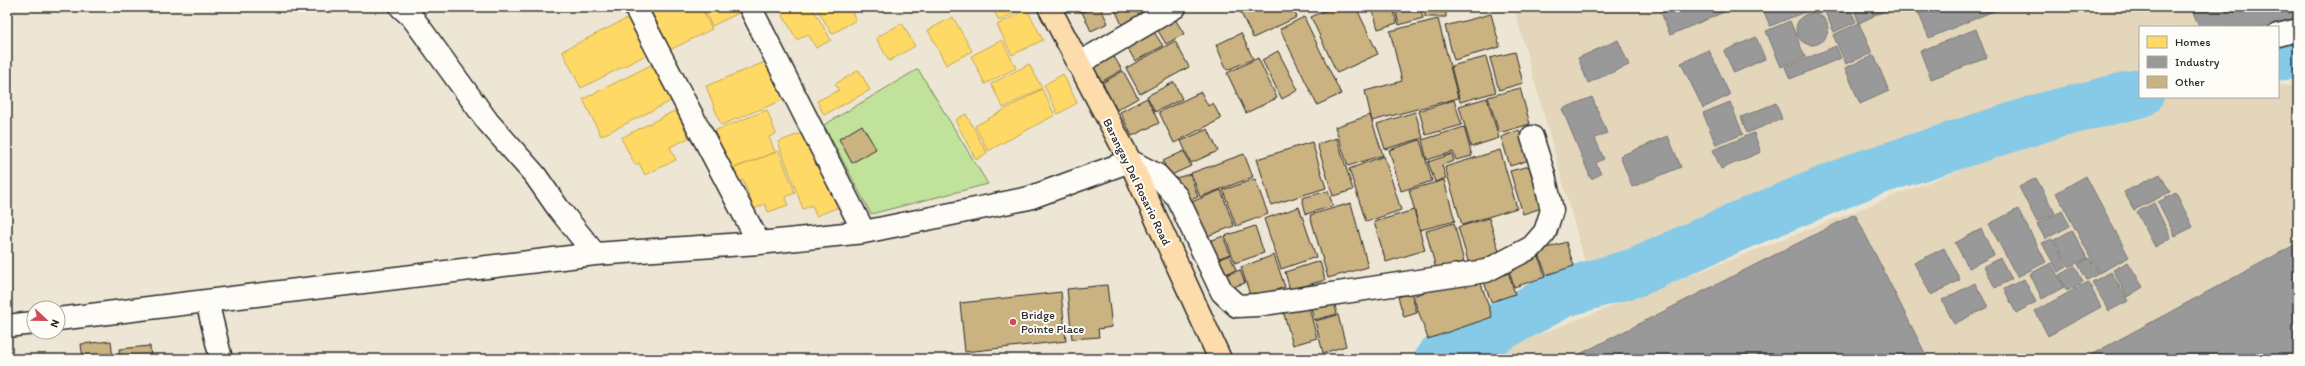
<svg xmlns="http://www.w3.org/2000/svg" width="2305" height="366" viewBox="0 0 2305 366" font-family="Itim,sans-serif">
  <rect width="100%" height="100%" fill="#eee6d4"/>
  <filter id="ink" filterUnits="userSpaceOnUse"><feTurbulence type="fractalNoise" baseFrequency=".025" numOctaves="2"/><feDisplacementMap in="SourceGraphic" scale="8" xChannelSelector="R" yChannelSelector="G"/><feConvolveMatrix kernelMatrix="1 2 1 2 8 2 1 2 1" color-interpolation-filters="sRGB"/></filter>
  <g filter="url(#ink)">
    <path fill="#e3d6bb" d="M1504 7H2298L2278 27H2140V78L1862 155 1586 266 1515 12Z
      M2278 85 2298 86V359H1477L2146 97H2278Z"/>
    <path fill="#c0e29b" stroke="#768663" d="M918 69 988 184 871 214 824 125Z"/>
    <path fill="#ffd966" stroke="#bfa554" d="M663 7H701L712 29 670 50 652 12Z
      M702 7H737L739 13 712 26Z
      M788 7H812L831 40 816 48 808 34 797 40 781 12Z
      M816 7H849L856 20 832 34Z
      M911 7H924L915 13Z
      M992 7H1020L1022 9 999 21Z
      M1027 9 1043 40 1012 55 997 25Z
      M632 16 650 53 581 88 562 51Z
      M953 17 972 51 946 65 928 30Z
      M902 23 915 46 889 61 876 38Z
      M1002 40 1016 68 985 84 971 56Z
      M770 60 786 99 721 125 706 86Z
      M653 64 671 101 601 136 583 99Z
      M1029 64 1042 88 1003 108 991 84Z
      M859 70 870 90 824 115 817 101 839 90 835 84Z
      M1063 74 1077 103 1058 114 1044 85Z
      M1042 89 1055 115 988 151 975 126Z
      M676 110 689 138 670 147 676 160 645 175 639 163 635 165 621 138Z
      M767 110 776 134 769 137 775 152 724 172 709 133Z
      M966 114 987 153 976 160 955 120Z
      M807 131 831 194 834 193 839 207 816 216 812 205 803 209 778 142Z
      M779 151 795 193 786 197 788 205 768 212 765 204 754 209 743 180 732 185 727 171Z"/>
    <path fill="#999" stroke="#787878" d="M1659 7H1736L1670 35Z
      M1762 7H1817L1770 26Z
      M1830 7H1849L1856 22 1834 32 1824 10Z
      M1853 7H1871L1874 16 1859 23Z
      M1872 7H1896L1875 15Z
      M1916 7H2003L1929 38Z
      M2191 7H2298V20L2278 27H2199Z
      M1796 29a16 16 0 1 1 32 0a16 16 0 1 1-32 0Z
      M1790 21 1805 57 1781 67 1766 31Z
      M1859 23 1872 53 1846 64 1833 35Z
      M1976 29 1987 58 1931 79 1920 51Z
      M1756 37 1765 59 1734 73 1724 51Z
      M1618 40 1629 65 1588 83 1578 58Z
      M1836 46 1841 58 1790 79 1785 67Z
      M1709 50 1730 95 1703 108 1681 63Z
      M1874 55 1889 91 1860 104 1845 68Z
      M1592 97 1607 133 1595 138 1604 159 1596 163 1601 174 1591 179 1562 109Z
      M1730 102 1743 134 1716 145 1703 113Z
      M1776 103 1782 119 1747 133 1741 117Z
      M1754 133 1761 152 1721 169 1713 150Z
      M1668 136 1681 167 1632 187 1620 156Z
      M2160 174 2170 192 2134 210 2124 192Z
      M2086 176 2129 257 2099 273 2056 193Z
      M2036 178 2055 213 2037 222 2019 187Z
      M2176 193 2193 227 2175 236 2158 202Z
      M2154 203 2171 238 2155 247 2137 212Z
      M2018 209 2046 262 2017 277 1989 224Z
      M2062 211 2070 226 2045 239 2037 224Z
      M1855 214 1928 359H1570Z
      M1981 229 1994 255 1969 268 1955 243Z
      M2072 230 2087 258 2069 267 2054 240Z
      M2052 239 2067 267 2058 272 2042 243Z
      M2298 243V359H2083Z
      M1944 248 1960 280 1931 295 1914 263Z
      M2000 258 2012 279 1995 288 1984 266Z
      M2089 258 2098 274 2087 280 2078 264Z
      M2128 262 2143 287 2127 297 2113 270Z
      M2051 263 2064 287 2042 299 2030 274Z
      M2075 266 2083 282 2067 291 2059 275Z
      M2111 272 2128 301 2109 311 2092 282Z
      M2024 279 2036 302 2016 313 2004 289Z
      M2088 282 2101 307 2048 336 2035 311Z
      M1975 283 1988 307 1954 324 1942 300Z"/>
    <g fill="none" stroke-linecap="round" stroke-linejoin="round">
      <path stroke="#86cae7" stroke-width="49" d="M2278 56 2298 54
        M1439 359 1563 293 1637 272 1734 228 1863 175 2047 116 2140 93"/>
    </g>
    <path fill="#cab281" stroke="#2b2b2b" d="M1078 7H1090L1080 12Z
      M1093 7H1100L1108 23 1091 31 1082 12Z
      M1114 7H1159L1122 25Z
      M1238 7H1292L1297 17 1253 38Z
      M1332 7H1356L1378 54 1337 73 1311 17Z
      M1372 7H1393L1397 23 1378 29Z
      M1395 7H1420L1423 18 1399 25Z
      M1425 7H1446V17H1425Z
      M1491 14 1500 47 1454 60 1445 26Z
      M1304 17 1341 94 1317 105 1280 29Z
      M1175 19 1184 34 1166 44 1157 29Z
      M1438 19 1458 98 1372 121 1365 91 1402 81 1390 31Z
      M1154 32 1163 46 1135 61 1127 47Z
      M1241 33 1253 59 1227 70 1216 45Z
      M1175 41 1189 67 1140 94 1126 68Z
      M1278 51 1298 90 1282 99 1262 60Z
      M1515 52 1523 83 1499 90 1490 58Z
      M1113 55 1122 70 1101 82 1092 67Z
      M1486 57 1496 92 1460 102 1451 66Z
      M1258 58 1277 98 1246 113 1227 73Z
      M1123 71 1138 98 1117 110 1102 83Z
      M1174 82 1182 99 1155 112 1147 96Z
      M1520 88 1530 124 1499 133 1488 97Z
      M1201 92 1208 106 1213 103 1221 119 1174 143 1159 112Z
      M1147 98 1159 123 1132 136 1120 112Z
      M1487 98 1499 138 1471 147 1459 106Z
      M1454 100 1462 125 1426 135 1419 111Z
      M1415 112 1423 138 1385 149 1377 124Z
      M1370 115 1383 155 1348 166 1335 127Z
      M862 125 876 149 852 163 839 139Z
      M1464 127 1472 156 1456 160 1453 152 1427 160 1422 140Z
      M1208 129 1218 151 1191 163 1181 141Z
      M1519 130 1529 160 1510 166 1501 137Z
      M1337 138 1353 190 1333 196 1317 144Z
      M1420 140 1432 181 1401 191 1389 150Z
      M1312 142 1326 188 1271 205 1257 159Z
      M1500 150 1517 208 1462 225 1445 167Z
      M1184 151 1191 166 1169 176 1163 161Z
      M1244 154 1253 177 1200 197 1191 173Z
      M1452 154 1454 161 1442 165 1446 178 1435 182 1428 162Z
      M1384 156 1401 210 1366 222 1349 169Z
      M1529 166 1542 208 1523 214 1510 171Z
      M1190 174 1198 197 1185 202 1176 178Z
      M1255 179 1268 214 1236 226 1223 190Z
      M1444 180 1455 221 1420 230 1409 190Z
      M1221 190 1234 226 1202 238 1189 203Z
      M1328 191 1333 206 1306 214 1302 198Z
      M1351 203 1368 267 1328 278 1310 215Z
      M1299 207 1316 257 1281 269 1264 219Z
      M1414 210 1425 250 1386 262 1374 222Z
      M1489 218 1500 255 1469 264 1458 227Z
      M1454 223 1464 262 1436 269 1426 231Z
      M1255 226 1264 253 1235 263 1225 236Z
      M1223 236 1230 254 1214 260 1207 242Z
      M1566 242 1574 266 1546 275 1538 251Z
      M1537 251 1545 277 1514 287 1506 261Z
      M1230 255 1236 270 1220 276 1214 261Z
      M1274 255 1285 287 1251 298 1241 267Z
      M1320 261 1325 280 1290 290 1285 272Z
      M1506 265 1515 294 1491 302 1481 273Z
      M1240 270 1245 283 1230 288 1225 275Z
      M1478 274 1492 317 1428 339 1413 296Z
      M1107 285 1112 327 1098 329 1099 337 1072 339 1067 289Z
      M1061 292 1066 341 965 352 960 303Z
      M1411 293 1417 313 1404 317 1398 297Z
      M1333 297 1337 314 1314 320 1310 304Z
      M1308 304 1317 338 1293 345 1283 311Z
      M1338 315 1346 346 1323 353 1315 321Z
      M111 341 113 359H83L81 344Z
      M150 346 151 359H120L119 349Z"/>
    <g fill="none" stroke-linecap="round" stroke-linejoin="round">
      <defs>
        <path id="minor" d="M401 7 412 17 488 122 535 175 558 208 595 254
          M635 7 759 243
          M750 7 864 232
          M2278 35 2298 30
          M1078 64 1175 7
          M207 301 221 359
          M58 319 595 254 759 243 864 232 1029 198 1130 161 1157 175 1177 197 1222 292 1237 306 1257 305 1486 271 1532 247 1545 232 1552 210 1544 175 1532 137
          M7 326 34 323"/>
        <path id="major" d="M1049 7 1130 161 1220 359"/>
      </defs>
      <use href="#minor" stroke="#2b2b2b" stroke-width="25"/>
      <use href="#major" stroke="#2b2b2b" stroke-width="25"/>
      <use href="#minor" stroke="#fdfcf7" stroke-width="22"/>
      <use href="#major" stroke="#fddcac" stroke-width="22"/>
    </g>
  </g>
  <circle fill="#d1495b" stroke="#fdfcf7" stroke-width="1.5" cx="1013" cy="322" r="4"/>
  <g text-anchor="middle" stroke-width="4" stroke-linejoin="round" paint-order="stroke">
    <g font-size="12" fill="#2b2b2b" stroke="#fdfcf7">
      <text transform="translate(1137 182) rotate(64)" y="4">Barangay Del Rosario Road</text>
    </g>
    <g font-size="12" fill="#2b2b2b" stroke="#fdfcf7" text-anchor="start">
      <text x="1021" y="319">Bridge<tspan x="1021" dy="14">Pointe Place</tspan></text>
    </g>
  </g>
  <rect width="2305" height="366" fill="none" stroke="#fdfcf7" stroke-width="24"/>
  <rect x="12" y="12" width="2281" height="342" fill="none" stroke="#2b2b2b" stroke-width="1.5" filter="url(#ink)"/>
  <rect x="2139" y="26" width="140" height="72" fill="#fdfcf7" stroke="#a9a8a5"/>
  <rect x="2147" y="36" width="20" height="12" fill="#ffd966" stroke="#a9a8a5"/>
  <text x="2175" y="46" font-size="12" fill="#2b2b2b">Homes</text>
  <rect x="2147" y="56" width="20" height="12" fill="#999999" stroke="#a9a8a5"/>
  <text x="2175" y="66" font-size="12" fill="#2b2b2b">Industry</text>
  <rect x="2147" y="76" width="20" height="12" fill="#cab281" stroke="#a9a8a5"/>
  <text x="2175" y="86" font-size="12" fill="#2b2b2b">Other</text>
  <g transform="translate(46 320) rotate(112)"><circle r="19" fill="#fdfcf7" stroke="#a9a8a5"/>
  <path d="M0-3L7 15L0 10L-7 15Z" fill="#d1495b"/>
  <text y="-6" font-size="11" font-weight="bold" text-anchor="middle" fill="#2b2b2b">N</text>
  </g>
</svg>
